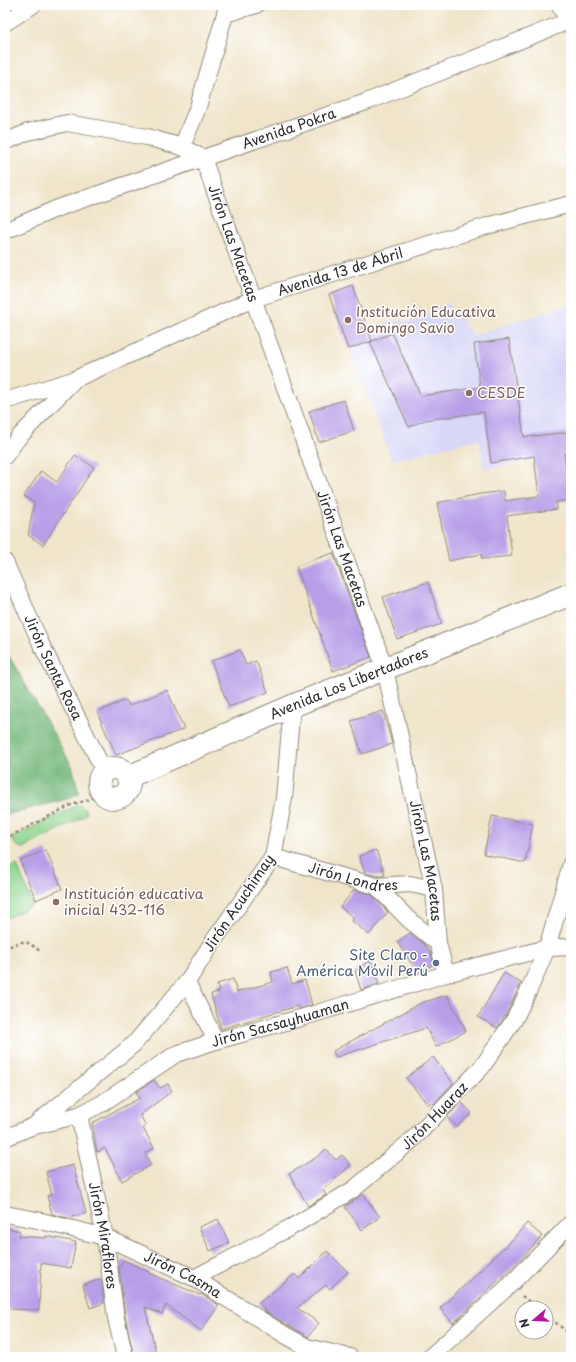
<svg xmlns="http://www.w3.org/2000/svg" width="576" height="1362" viewBox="0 0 576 1362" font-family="'Playpen Sans',sans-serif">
  <rect width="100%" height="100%" fill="#fff"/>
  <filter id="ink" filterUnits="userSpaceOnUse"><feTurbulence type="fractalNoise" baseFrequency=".025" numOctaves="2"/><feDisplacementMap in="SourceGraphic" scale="8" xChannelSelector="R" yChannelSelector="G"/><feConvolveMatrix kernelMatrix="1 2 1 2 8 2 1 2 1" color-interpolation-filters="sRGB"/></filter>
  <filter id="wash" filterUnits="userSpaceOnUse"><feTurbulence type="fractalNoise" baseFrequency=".012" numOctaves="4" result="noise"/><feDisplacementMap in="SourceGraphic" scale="16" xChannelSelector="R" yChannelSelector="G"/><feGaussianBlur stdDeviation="0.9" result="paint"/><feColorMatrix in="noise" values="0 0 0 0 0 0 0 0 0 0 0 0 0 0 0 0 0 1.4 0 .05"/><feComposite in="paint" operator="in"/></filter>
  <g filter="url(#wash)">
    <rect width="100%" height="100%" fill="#f0e5ca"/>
    <path fill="#d8d7f8" d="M448 303 473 335 571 304V454L484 469 479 439 392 460 349 346 388 321 410 322Z"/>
    <path fill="#8fd690" stroke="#5d805e" d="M78 805C82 806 86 808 86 814L81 818 24 848C17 847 13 844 12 838Z
      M17 865 33 905 5 919V869Z"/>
    <path fill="#73b77a" stroke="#4f7152" d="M5 649 72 766 79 793 71 798 5 815Z"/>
    <g id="blocks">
      <path fill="#b79fe8" d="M353 286 372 341 348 349 329 295Z
        M392 333 421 396 480 387 474 344 509 339 524 437 571 432V453L564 454 571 500 556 502 557 509 507 516 512 556 482 559 481 554 449 561 437 503 480 494 504 491 505 501 539 496 534 456 491 463 484 412 425 420 409 427 370 342Z
        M344 400 354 431 319 442 309 411Z
        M75 455 94 467 43 545 28 535 34 503 24 496 41 471 57 482Z
        M333 553 371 657 333 671 296 566Z
        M428 582 442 624 397 639 383 597Z
        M240 650 246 665 256 661 268 692 229 707 211 661Z
        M167 690 184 729 116 755 97 712 126 700 129 706Z
        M383 711 392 744 362 754 351 721Z
        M492 816 533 824 525 863 484 854Z
        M46 850 62 889 36 900 20 861Z
        M376 850 385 875 382 876H377L365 873 359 856Z
        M354 890 371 894 388 912 369 935 352 921 354 918 340 907Z
        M410 933 425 945 431 953 434 964 423 971 418 973 397 942Z
        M370 960 379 984 361 990 355 971Z
        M287 968 292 984 305 980 312 1005 299 1009 298 1006 266 1015 221 1029 211 994 219 992 217 984 233 979 237 992 273 982 271 972Z
        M504 973 521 983 506 1015 497 1028 478 1017Z
        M447 995 466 1031 436 1047 426 1028 336 1057 333 1051 421 1003Z
        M433 1057 453 1083 434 1104 431 1102 428 1105 406 1078Z
        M154 1080 160 1088 168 1084 172 1091 140 1115 146 1126 143 1128 154 1148 145 1153 151 1165 122 1181 105 1148 97 1152 92 1123 140 1098 136 1092Z
        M461 1102 472 1113 457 1127 447 1117Z
        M326 1149 336 1160 342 1155 351 1165 323 1190 326 1195 308 1206 289 1174 317 1157Z
        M73 1165 86 1213 68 1218 52 1214 47 1196 52 1195 46 1172Z
        M363 1194 380 1217 362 1230 345 1207Z
        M218 1219 229 1243 210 1251 199 1227Z
        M527 1223 542 1236 520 1260 453 1323 440 1308 476 1275 504 1247 505 1248Z
        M5 1228 20 1231 19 1236 46 1238V1236L76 1242 71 1268 41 1263 39 1310 5 1309Z
        M327 1251 348 1272 330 1289 326 1285 297 1308 319 1323 308 1337 266 1312 259 1303 295 1274 299 1279Z
        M123 1260 149 1272 148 1273 200 1295 201 1294 219 1305 201 1331 166 1305 162 1314 145 1307 157 1357H134L125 1316 119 1269Z
        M101 1279 104 1303 90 1308 83 1285Z"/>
    </g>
  </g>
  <g filter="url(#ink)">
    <use href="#blocks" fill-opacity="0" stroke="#8e887a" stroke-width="1"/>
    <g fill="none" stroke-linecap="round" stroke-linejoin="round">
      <defs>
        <g id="street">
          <path d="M559 5 571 23"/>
          <path d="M225 14 256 5"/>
          <path d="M5 23 33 5"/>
          <path id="s1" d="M5 142 28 132 67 123 147 137 182 147 203 158 385 669 434 889 438 943 446 974"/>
          <path d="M182 147 198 107 225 14 227 5"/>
          <path id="s2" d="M5 231 58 208 366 102 571 20"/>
          <path id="s3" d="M5 401 73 380 253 299 487 226 571 204"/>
          <path d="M5 456 18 438 72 382"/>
          <path id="s4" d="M5 562 41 644 104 771"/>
          <path id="s5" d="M273 857 376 886 410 884 434 889"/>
          <path d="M376 886 408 919 438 943"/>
          <path d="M216 1041 187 982 212 943 273 857 284 798 292 706"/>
          <path id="s6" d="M79 1115 105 1237 116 1318 125 1357"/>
          <path d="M37 1123 134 1044 187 982"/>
          <path id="s7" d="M5 1138 31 1127 79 1115 101 1104 176 1054 216 1041 304 1017 446 974 547 948 571 947"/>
          <path id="s8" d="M5 1214 37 1220 105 1237 194 1278 285 1335 307 1347 350 1357"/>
          <path id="s9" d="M194 1278 295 1225 354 1189 413 1139 482 1067 514 1020 529 990 547 948 571 864"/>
          <path d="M430 1357 510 1285 571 1223"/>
        </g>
        <g id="secondary">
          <circle cx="114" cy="783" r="15"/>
          <path id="s10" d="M128 777 292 706 571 594"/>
        </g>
      </defs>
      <use href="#street" stroke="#8e887a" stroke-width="18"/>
      <use href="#secondary" stroke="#8e887a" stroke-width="24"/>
      <path stroke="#8e887a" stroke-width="2.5" stroke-dasharray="3 3" stroke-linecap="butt" d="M5 839 71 805 105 795
        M5 950 6 948C24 940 24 939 40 951
        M522 1296 537 1308
        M546 1315 571 1335"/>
      <use href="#street" stroke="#fff" stroke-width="16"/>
      <use href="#secondary" stroke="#fff" stroke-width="22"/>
    </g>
  </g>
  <g fill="#8d6e63" stroke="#fff" stroke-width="1.5">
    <circle cx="348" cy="320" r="4"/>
    <circle cx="469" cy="393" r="4"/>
    <circle cx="56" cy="902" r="4"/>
  </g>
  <circle fill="#5c6f8a" stroke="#fff" stroke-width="1.5" cx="436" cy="963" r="4"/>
  <g text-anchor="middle" stroke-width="3" stroke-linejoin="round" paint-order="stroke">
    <g font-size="14" fill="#2b2b2b" stroke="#fff">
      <text dy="5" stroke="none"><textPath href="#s2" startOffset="302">Avenida Pokra</textPath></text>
      <text dy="5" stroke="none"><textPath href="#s1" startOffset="297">Jirón Las Macetas</textPath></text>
      <text dy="5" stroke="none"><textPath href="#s3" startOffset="360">Avenida 13 de Abril</textPath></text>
      <text dy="5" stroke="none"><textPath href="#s1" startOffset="621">Jirón Las Macetas</textPath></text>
      <text dy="5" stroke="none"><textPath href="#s4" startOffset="116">Jirón Santa Rosa</textPath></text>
      <text dy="5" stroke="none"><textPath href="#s10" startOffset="240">Avenida Los Libertadores</textPath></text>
      <text dy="5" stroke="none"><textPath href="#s1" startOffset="945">Jirón Las Macetas</textPath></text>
      <text dy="5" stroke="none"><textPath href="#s5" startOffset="83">Jirón Londres</textPath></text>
      <text transform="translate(239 903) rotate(-56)" y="5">Jirón Acuchimay</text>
      <text dy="5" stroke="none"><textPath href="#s7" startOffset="301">Jirón Sacsayhuaman</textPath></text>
      <text dy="5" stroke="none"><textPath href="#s9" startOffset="292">Jirón Huaraz</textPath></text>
      <text dy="5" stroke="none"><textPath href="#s6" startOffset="123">Jirón Miraflores</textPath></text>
      <text dy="5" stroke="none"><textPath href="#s8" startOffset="189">Jirón Casma</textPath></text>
    </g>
    <g font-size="14" fill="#785e54" stroke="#fff" text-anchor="start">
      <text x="356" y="317">Institución Educativa<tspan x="356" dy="16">Domingo Savio</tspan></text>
      <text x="477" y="398">CESDE</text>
      <text x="64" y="899">Institución educativa<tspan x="64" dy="16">inicial 432-116</tspan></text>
    </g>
    <g font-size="14" fill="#4e5e75" stroke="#fff" text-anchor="end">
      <text x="428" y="960">Site Claro -<tspan x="428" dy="16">América Móvil Perú</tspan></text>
    </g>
  </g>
  <rect width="576" height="1362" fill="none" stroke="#fff" stroke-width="20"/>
  <g transform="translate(534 1320) rotate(251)"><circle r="19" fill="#ffffff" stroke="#aaaaaa"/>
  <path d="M0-3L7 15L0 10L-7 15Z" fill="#b5179e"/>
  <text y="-6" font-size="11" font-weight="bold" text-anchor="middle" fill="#2b2b2b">N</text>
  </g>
</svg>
